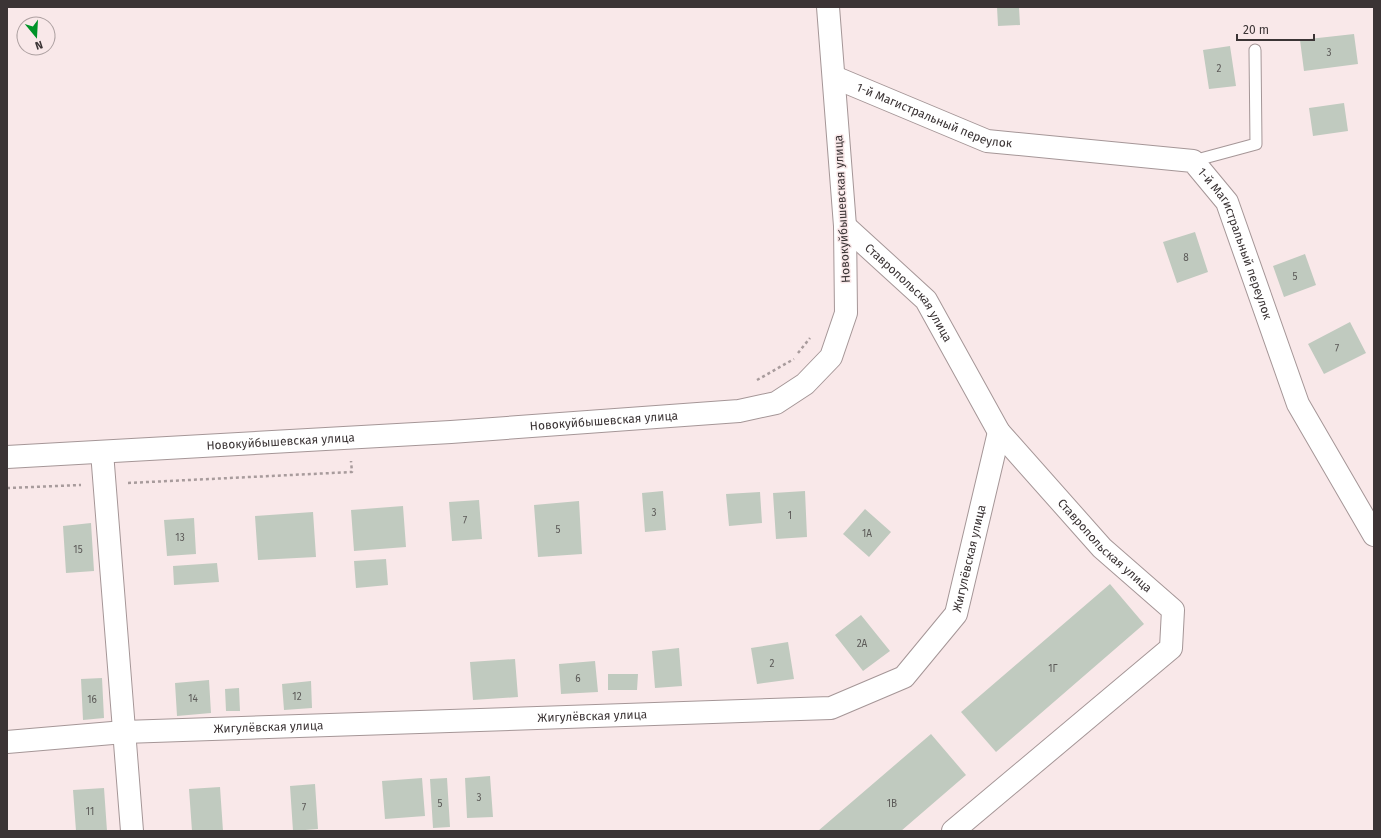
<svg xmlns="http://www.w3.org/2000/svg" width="1381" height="838" viewBox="0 0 1381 838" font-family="'Fira Sans',sans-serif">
  <rect width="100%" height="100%" fill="#f9e8e9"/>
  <path fill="#c0cabf" d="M997 7H1019L1020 25 998 26Z
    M1354 34 1358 64 1304 71 1300 40Z
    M1230 46 1236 86 1209 89 1203 50Z
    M1344 103 1348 131 1313 136 1309 108Z
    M1195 232 1208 272 1177 283 1163 242Z
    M1305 254 1316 285 1284 297 1273 266Z
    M1350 322 1366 353 1324 374 1308 344Z
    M663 491 666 530 645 532 642 493Z
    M805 491 807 537 776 539 773 493Z
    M760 492 762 523 729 526 726 494Z
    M479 500 482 539 452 541 449 502Z
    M579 501 582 554 538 557 534 505Z
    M403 506 406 547 354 551 351 510Z
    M865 509 891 532 869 557 843 534Z
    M313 512 316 557 258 560 255 516Z
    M194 518 196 554 167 556 164 520Z
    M91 523 94 571 66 573 63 526Z
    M386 559 388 585 356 588 354 561Z
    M217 563 219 582 174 585 173 566Z
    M1110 584 1144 624 996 752 961 712Z
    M861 615 890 651 863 671 835 635Z
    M788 642 794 679 757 684 751 648Z
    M679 648 682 686 655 688 652 651Z
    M515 659 518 697 473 700 470 662Z
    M595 661 598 692 561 694 559 664Z
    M608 674H638L637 690H608Z
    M102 678 104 718 83 720 81 679Z
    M209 680 211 713 177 716 175 683Z
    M311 681 312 708 284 710 282 684Z
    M239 688 240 711H226L225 689Z
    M931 734 966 775 901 831H818Z
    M490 776 493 817 467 818 465 778Z
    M422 778 425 816 385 819 382 781Z
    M447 778 450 827 433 828 430 779Z
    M315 784 318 829 293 831 290 786Z
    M220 787 223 831H192L189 789Z
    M104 788 107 831H76L73 790Z"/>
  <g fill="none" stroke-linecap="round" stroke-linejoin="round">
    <defs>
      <path id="lane" d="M1193 161 1256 144 1255 50"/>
      <g id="street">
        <path id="s1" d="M834 77 987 141 1193 161 1227 202 1298 404 1374 535"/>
        <path id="s2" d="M845 226 926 300 999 432 1102 548 1173 610 1171 648 953 831"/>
        <path d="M102 452 132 831"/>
        <path id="s3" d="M7 742 124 732 831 708 904 677 956 614 999 432"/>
      </g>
      <g id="secondary">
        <path id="s4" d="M7 457 451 432 739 411 776 403 805 384 831 357 846 313 845 226 828 7"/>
      </g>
    </defs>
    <use href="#lane" stroke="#a59697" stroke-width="13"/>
    <use href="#street" stroke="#a59697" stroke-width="24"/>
    <use href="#secondary" stroke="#a59697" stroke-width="24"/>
    <path stroke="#a89b9c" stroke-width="2.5" stroke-dasharray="3 3" stroke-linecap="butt" d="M798 353 810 338
      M757 380 794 359
      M128 483 352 472 351 461
      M7 488 81 485"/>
    <use href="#lane" stroke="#fff" stroke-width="11"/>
    <use href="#street" stroke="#fff" stroke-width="22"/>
    <use href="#secondary" stroke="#fff" stroke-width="22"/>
  </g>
  <g text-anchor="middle" stroke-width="3" stroke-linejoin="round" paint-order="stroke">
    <g font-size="10" fill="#5c5a58">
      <text x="1329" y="56">3</text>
      <text x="1219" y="72">2</text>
      <text x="1186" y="261">8</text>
      <text x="1295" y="280">5</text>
      <text x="1337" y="352">7</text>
      <text x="654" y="516">3</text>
      <text x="790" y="519">1</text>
      <text x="465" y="524">7</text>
      <text x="558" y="533">5</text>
      <text x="867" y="537">1А</text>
      <text x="180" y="541">13</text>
      <text x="78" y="553">15</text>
      <text x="862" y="647">2А</text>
      <text x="772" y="667">2</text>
      <text x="1053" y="672">1Г</text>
      <text x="578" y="682">6</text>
      <text x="297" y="700">12</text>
      <text x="193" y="702">14</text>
      <text x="92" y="703">16</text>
      <text x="479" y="801">3</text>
      <text x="440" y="807">5</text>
      <text x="892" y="807">1В</text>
      <text x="304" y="811">7</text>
      <text x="90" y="815">11</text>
    </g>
    <g font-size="12" fill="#3b3435" stroke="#f9e8e9">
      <text dy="4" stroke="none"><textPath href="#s1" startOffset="108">1-й Магистральный переулок</textPath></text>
      <text transform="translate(842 209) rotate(-93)" y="4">Новокуйбышевская улица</text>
      <text dy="4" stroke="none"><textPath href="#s1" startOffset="467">1-й Магистральный переулок</textPath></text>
      <text dy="4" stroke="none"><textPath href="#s2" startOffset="93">Ставропольская улица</textPath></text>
      <text dy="4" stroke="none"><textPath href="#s4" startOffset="598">Новокуйбышевская улица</textPath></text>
      <text dy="4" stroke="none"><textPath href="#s4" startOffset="274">Новокуйбышевская улица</textPath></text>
      <text dy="4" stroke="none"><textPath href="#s2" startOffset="416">Ставропольская улица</textPath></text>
      <text dy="4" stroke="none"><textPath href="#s3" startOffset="1043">Жигулёвская улица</textPath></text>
      <text dy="4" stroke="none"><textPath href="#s3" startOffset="586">Жигулёвская улица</textPath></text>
      <text dy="4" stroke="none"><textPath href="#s3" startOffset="262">Жигулёвская улица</textPath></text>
    </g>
  </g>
  <rect width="1381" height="838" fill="none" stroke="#3b3435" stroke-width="16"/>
  <g transform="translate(36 36) rotate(162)"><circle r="19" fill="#f9e8e9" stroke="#ada0a1"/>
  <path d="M0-3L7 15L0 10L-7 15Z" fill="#009328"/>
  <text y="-6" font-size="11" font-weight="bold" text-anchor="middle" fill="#3b3435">N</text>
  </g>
  <path d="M1237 34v6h77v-6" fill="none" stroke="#3b3435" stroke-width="2"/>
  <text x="1243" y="34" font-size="12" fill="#3b3435" stroke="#f9e8e9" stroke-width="3" paint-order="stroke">20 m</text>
</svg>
